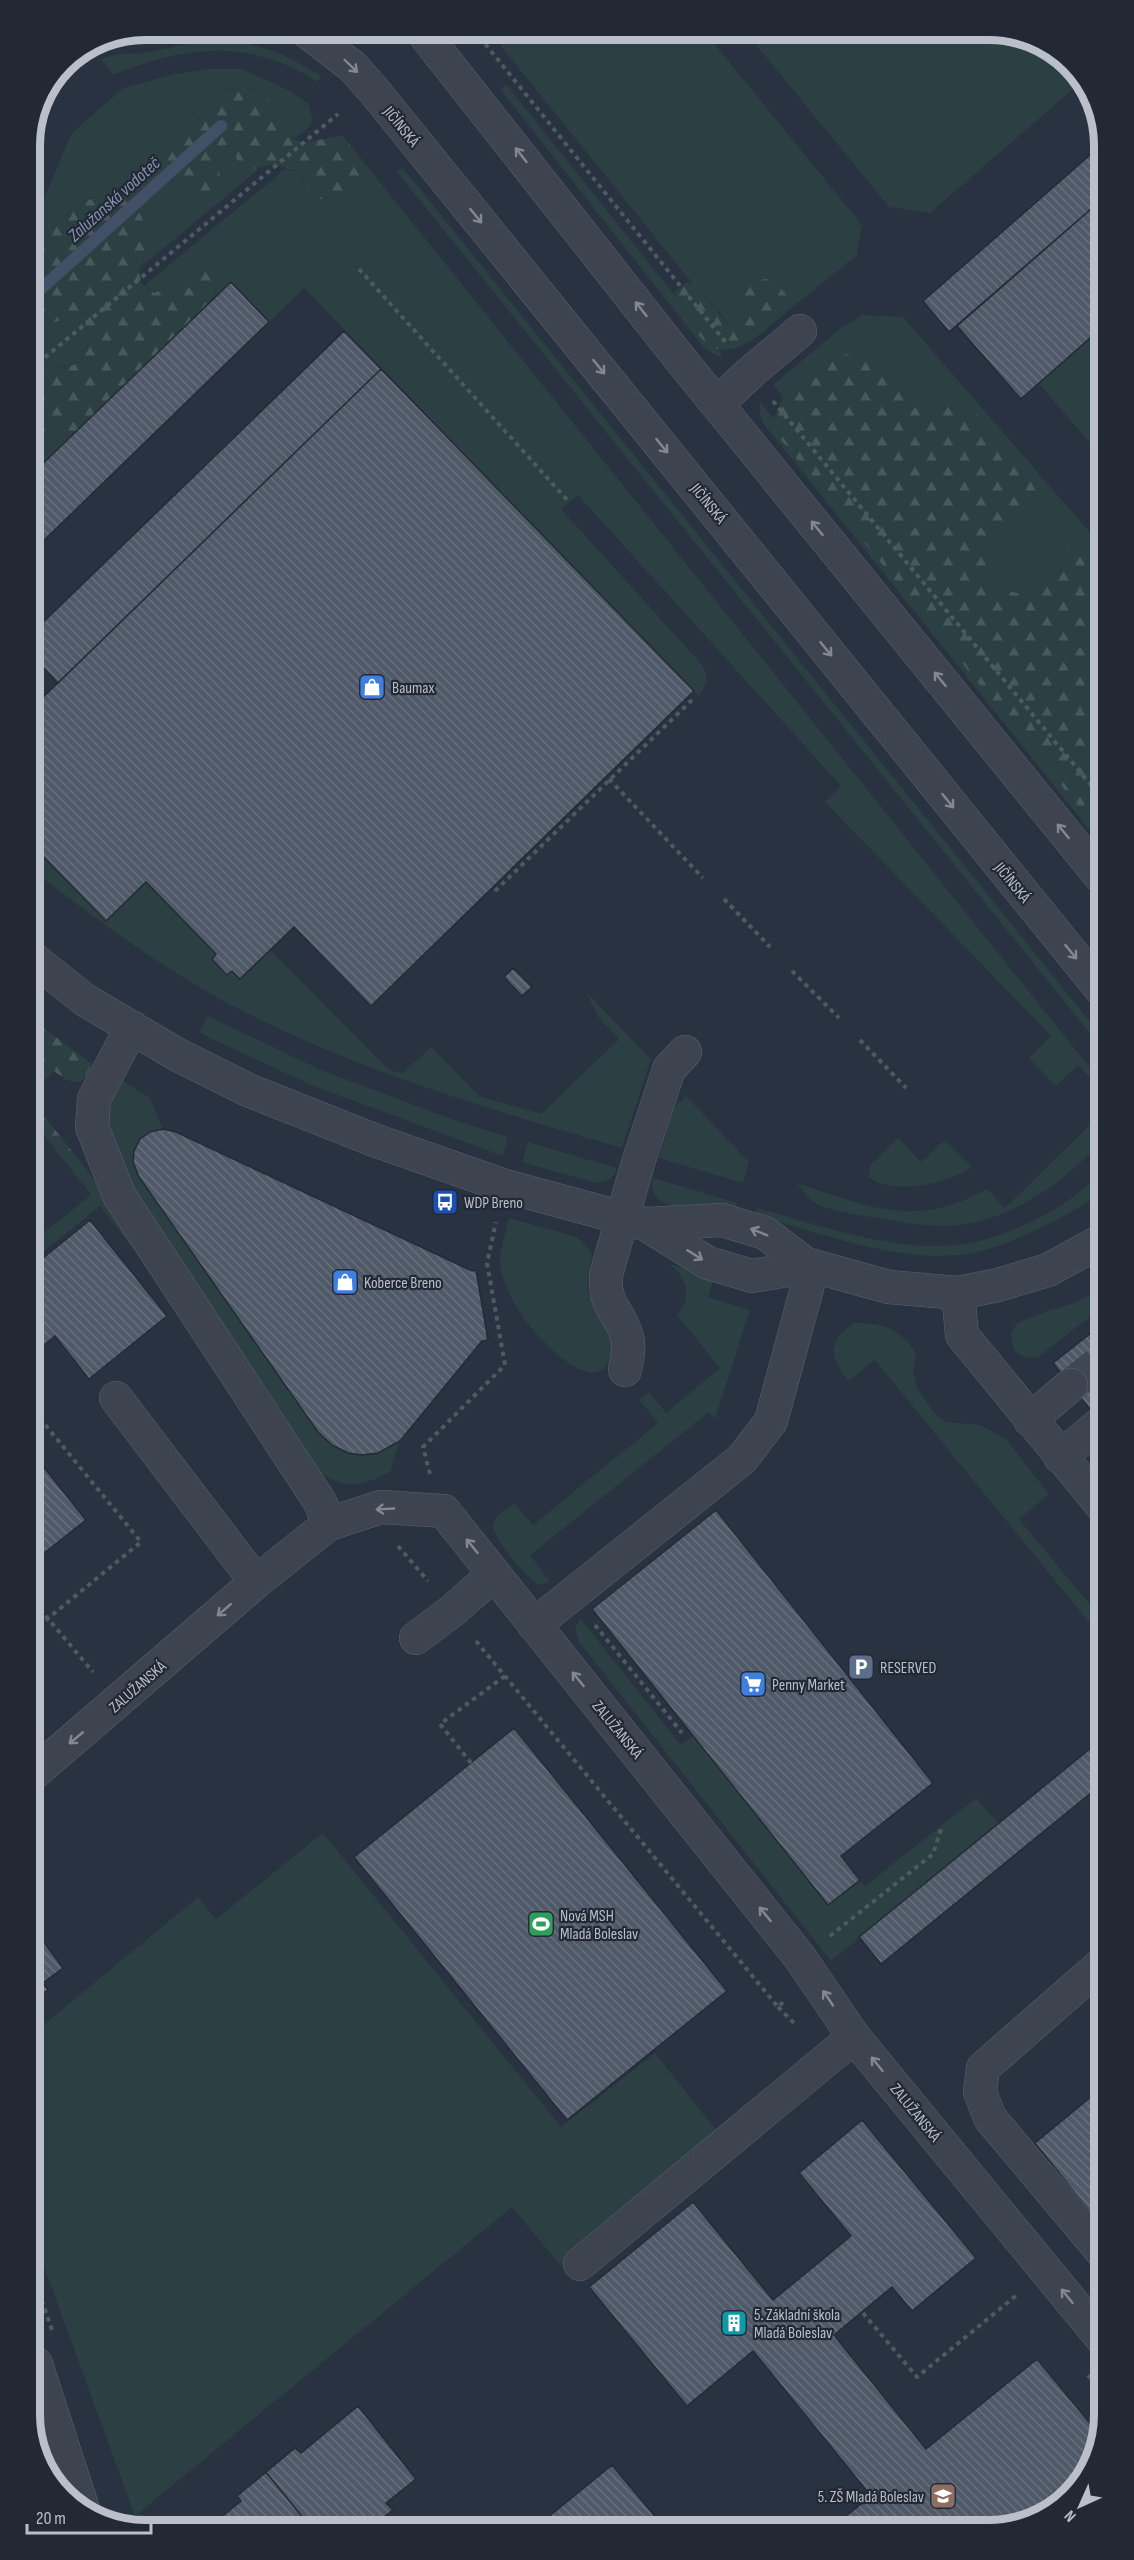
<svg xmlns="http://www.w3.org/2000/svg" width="1134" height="2560" viewBox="0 0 1134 2560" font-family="'Sofia Sans Condensed',sans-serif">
  <defs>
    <pattern id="forest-firs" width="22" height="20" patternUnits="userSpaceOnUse" patternTransform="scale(1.5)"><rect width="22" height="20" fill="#2c3f42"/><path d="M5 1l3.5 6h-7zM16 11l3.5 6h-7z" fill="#48595c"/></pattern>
    <pattern id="park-tufts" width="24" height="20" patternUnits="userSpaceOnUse" patternTransform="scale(1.5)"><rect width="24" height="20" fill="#2c3f42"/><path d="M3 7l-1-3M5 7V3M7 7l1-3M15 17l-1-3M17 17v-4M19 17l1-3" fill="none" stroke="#48595c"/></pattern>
    <pattern id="building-back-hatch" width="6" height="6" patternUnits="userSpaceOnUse" patternTransform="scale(1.5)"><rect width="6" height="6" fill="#505968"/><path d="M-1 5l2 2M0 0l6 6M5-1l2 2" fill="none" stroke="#676f7c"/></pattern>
  </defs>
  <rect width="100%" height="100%" fill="#293240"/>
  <path fill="#2c3f42" d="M488 30H703L862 225 857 255 784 314 738 306 741 321 736 328H732L696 283H692Z
    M744 30H996L1058 54 1080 83 930 213 889 207Z
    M210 39C257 41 283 53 322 76L317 82C251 37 183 46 113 75L101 59 119 54 145 53Z
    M209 69H242L286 89 308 103 313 120 309 127 296 138 290 137 283 128 280 115 255 90 243 87 231 89 204 116 175 131 159 159 172 181 220 179 213 154 217 147 224 145 231 147 239 164 254 169H259L141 267 145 252 92 197 68 214 31 247 30 225 38 213 71 134 123 88 175 74Z
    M506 84 723 356H717L704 348 500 89Z
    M359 156 1100 1080V1088L1078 1065 1056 1086 1029 1058 1051 1036 825 802 841 786 578 495 561 509 703 666C709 677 706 686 699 696L304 288 269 322 231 282 214 297 216 289 192 267 177 283 154 293 145 285 285 169 299 172 304 183 345 193C356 181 365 173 359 156Z
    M403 168 1100 1034V1046L397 172Z
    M863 315 903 317 1099 543 1100 780 773 385 842 327Z
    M63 319 76 323 89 336C89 381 51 355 31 382V328L38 330 51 322Z
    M1098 332 1099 453 1039 384Z
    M760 402 1100 811V843L763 423 760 416Z
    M31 425C47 439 57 440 76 432L31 475Z
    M32 845 146 882 216 954 212 960 227 975 232 971 240 979 270 950 389 1070 403 1073 431 1047 479 1096 541 1114 619 1039 599 1018 586 992 651 1059 622 1148C489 1109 354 1070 231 1005 160 967 96 919 32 870Z
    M208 1016 321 1070 454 1120 508 1137 503 1156 311 1085 210 1038 199 1032Z
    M122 1080 150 1098 163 1129C135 1135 128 1151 139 1177L318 1432C346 1461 366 1459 400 1441L390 1472C358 1488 342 1490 313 1467L132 1189 109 1124 110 1104Z
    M686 1096 749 1162 743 1183 659 1158 674 1107Z
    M1100 1115 1101 1142C1065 1181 1015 1218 960 1225 933 1228 905 1223 878 1218 863 1216 827 1211 815 1203 808 1199 802 1189 796 1183 869 1206 914 1230 987 1189L1005 1208Z
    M898 1138 921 1162 945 1140 972 1167C951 1183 889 1197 868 1176L871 1164Z
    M528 1142 617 1168C614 1178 607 1182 596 1183L522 1162Z
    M1101 1172V1192C1083 1207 1062 1217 1042 1227 1017 1239 989 1252 960 1255 891 1261 821 1233 755 1215L757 1208C818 1225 902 1254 964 1244 989 1240 1012 1231 1034 1220 1059 1208 1081 1193 1101 1172Z
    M91 1175 166 1291 100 1206 33 1260V1241L91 1195 82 1183 88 1185 92 1181Z
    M653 1178 737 1203 736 1209C712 1208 644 1218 653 1178Z
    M509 1218 577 1237 592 1253C591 1266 585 1281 589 1294 594 1314 618 1333 611 1356 597 1404 535 1335 523 1317 513 1303 501 1280 500 1262 500 1248 506 1232 509 1218Z
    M669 1264 714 1277 708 1297 750 1310 715 1419 709 1412 530 1555 550 1582 539 1585C527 1577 488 1536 494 1522 497 1514 508 1508 514 1503L533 1525 658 1423 639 1400 649 1392 666 1413 720 1368 677 1315C692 1297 688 1278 669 1264Z
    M1101 1288V1308L1038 1357C1030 1358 1022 1358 1016 1352 1011 1345 1009 1333 1015 1326 1023 1317 1063 1307 1076 1302 1085 1298 1093 1293 1101 1288Z
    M855 1323C883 1322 901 1330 916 1353L913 1370 917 1388 935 1414 946 1422 980 1425 1005 1438 1049 1494 1019 1519 1102 1619V1638L875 1360 848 1381C830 1357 826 1340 855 1323Z
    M580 1618 681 1745 693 1736 828 1905 860 1880 865 1886 976 1798 998 1823 831 1961 579 1642 575 1628Z
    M323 1833 561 2127 655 2053 720 2135 561 2266 512 2207 135 2516 36 2245 35 2032 198 1897 216 1919Z"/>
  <path fill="url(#forest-firs)" d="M243 87C257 90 272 101 280 114 285 124 284 136 296 140 310 145 328 136 343 136 349 144 359 153 361 163 365 179 341 201 326 200 322 200 316 197 312 195L299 172 274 164 254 169 244 168 239 164 231 147 224 145 217 147 213 154C214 162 221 172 220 180 218 216 143 176 162 144 171 129 191 125 204 116 220 104 220 90 243 87Z
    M107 191 121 192 142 217 145 252 139 273 142 284 154 293 177 283 192 267 206 266 217 276 214 297 76 432C57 440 47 439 31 425 31 413 28 395 31 383 39 353 89 386 89 336 70 316 61 316 38 330L31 328V247C54 226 77 203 107 191Z
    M766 279 777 283 787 296 784 314C763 331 738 360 708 346L675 307 676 291 686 283H696C708 293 724 328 736 328L741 321C735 297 738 283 766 279Z
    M841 353 860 358 880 371 915 404 928 408 966 402 1044 488C1035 512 1029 514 1006 524 1001 526 993 526 989 530 981 540 984 564 989 575 991 580 997 584 1001 588 1007 592 1012 592 1018 593 1065 599 1036 529 1099 554L1100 833 774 431 772 422 789 384 834 354Z
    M33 1020 92 1064 84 1080C71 1085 65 1079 54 1071L33 1091Z
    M33 1102 91 1175 92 1181 88 1185 82 1183 33 1121Z"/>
  <path fill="url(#park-tufts)" d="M1083 2478 1080 2484 1026 2524H1022Z"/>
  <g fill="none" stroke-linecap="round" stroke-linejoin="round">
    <path stroke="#414f67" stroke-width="12" d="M31 298 221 126"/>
  </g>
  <path fill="url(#building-back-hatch)" stroke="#242b37" stroke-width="1.5" d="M1098 148V203L949 332 923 301Z
    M1098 203V331L1021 399 957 326Z
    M231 282 269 322 31 553V475Z
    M344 331 381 369 58 683 32 656V633Z
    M381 369 694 691 371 1006 294 927 240 979 232 971 227 975 212 959 216 954 146 882 106 921 32 845V708Z
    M513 968 532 987 522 996 504 977Z
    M163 1129 176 1132 472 1271 476 1270 488 1340 482 1341 400 1441 378 1453 362 1455 348 1453 332 1445 318 1432 139 1177 133 1162 134 1151 140 1139 150 1132Z
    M90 1220 167 1316 89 1379 55 1336 33 1354V1266Z
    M1101 1325V1423L1053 1363Z
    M34 1455 86 1520 34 1561Z
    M716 1510 933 1783 841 1856 860 1880 828 1905 592 1609Z
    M514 1728 727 1991 567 2120 354 1857Z
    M1102 1739V1784L881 1964 859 1937Z
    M35 1930 63 1968 43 1983 48 1990 36 1998Z
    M1092 2096 1103 2108V2228L1035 2143Z
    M862 2120 976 2258 912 2311 892 2287 834 2335 926 2449 1037 2359 1098 2433 1086 2467 1015 2524 835 2525 871 2496 753 2351 687 2406 589 2287 693 2202 773 2300 851 2236 799 2173Z
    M358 2406 416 2479 386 2503 393 2510 370 2528 312 2529 266 2472 295 2448 301 2453Z
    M612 2465 663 2526 536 2527Z
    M266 2472 312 2529H207L241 2501 237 2496Z"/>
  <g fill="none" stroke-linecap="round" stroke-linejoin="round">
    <path stroke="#3f4755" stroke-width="33" stroke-dasharray="33 16" stroke-linecap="butt" d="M1071 1385 1101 1361"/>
    <defs>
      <path id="minor" d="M305 30 353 67 375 92 1100 988
        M421 30 677 355 1100 876
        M717 404 750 373 800 331
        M32 958 85 1000 178 1055 248 1090 374 1140 505 1186 645 1224 708 1263 752 1276 813 1266 889 1287 958 1293 998 1285 1048 1270 1101 1241
        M132 1027 94 1099 92 1127 119 1195 320 1502 329 1524
        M645 1224 722 1220 765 1233 807 1265
        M958 1293 962 1335 1102 1506
        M625 1370C627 1359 630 1348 627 1337 620 1310 604 1309 606 1275L638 1163 669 1069 685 1052
        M116 1398 256 1582
        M1030 1420 1071 1385
        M1060 1457 1101 1423
        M534 1625 742 1459 771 1421 813 1266
        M416 1638 452 1611 494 1574
        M34 1773 256 1582 329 1524 381 1507 444 1511 801 1959 854 2037 1104 2341
        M1103 1963 983 2068 980 2092 990 2118 1104 2254
        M580 2264 854 2037
        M36 2364 83 2509"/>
    </defs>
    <use href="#minor" stroke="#5b626d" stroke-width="34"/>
    <path stroke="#4b5c60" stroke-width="4" stroke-dasharray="4.5 4.5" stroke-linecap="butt" d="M474 30 727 344
      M359 269 569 502
      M31 369 338 114
      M773 401 1100 796
      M609 779 703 878
      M495 891 694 698
      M724 899 770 947
      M792 971 839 1018
      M860 1040 906 1088
      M34 1411 141 1542 34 1630
      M430 1474 423 1447 505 1365 487 1263 496 1222
      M398 1546 428 1581
      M34 1602 93 1672
      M595 1625 682 1733
      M476 1641 778 2007 783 2002
      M471 1763 440 1724 505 1676
      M830 1936 933 1854 942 1826
      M778 2007 797 2026
      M36 2283 52 2330
      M863 2313 917 2377 1018 2294
      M1088 2375 1104 2396"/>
    <use href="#minor" stroke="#3d4450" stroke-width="33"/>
  </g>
  <defs><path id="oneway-shaft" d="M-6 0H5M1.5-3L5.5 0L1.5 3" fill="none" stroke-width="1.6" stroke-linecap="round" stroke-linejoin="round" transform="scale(1.5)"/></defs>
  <g stroke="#828893">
    <use href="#oneway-shaft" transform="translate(351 66) rotate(44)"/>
    <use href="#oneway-shaft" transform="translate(521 155) rotate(-128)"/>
    <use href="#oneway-shaft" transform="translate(476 216) rotate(51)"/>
    <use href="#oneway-shaft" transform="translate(641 309) rotate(-128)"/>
    <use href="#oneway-shaft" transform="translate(599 367) rotate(51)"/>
    <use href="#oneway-shaft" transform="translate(662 446) rotate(51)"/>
    <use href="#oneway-shaft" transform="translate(817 528) rotate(-129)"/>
    <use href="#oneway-shaft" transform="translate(826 649) rotate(51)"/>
    <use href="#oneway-shaft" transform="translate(940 679) rotate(-129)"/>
    <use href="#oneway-shaft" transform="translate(948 801) rotate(51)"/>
    <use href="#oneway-shaft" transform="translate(1063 831) rotate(-129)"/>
    <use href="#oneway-shaft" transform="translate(1071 952) rotate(51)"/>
    <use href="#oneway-shaft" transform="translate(759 1232) rotate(-158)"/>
    <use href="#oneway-shaft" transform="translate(695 1255) rotate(32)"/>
    <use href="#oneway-shaft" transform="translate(385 1509) rotate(177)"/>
    <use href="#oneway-shaft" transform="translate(472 1546) rotate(-129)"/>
    <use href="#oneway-shaft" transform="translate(224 1610) rotate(139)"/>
    <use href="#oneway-shaft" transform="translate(578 1679) rotate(-129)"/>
    <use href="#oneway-shaft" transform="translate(76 1738) rotate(140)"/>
    <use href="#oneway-shaft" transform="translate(765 1914) rotate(-129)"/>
    <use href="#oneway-shaft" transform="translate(828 1998) rotate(-124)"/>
    <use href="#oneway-shaft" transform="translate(877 2064) rotate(-129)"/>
    <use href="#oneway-shaft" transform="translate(1067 2296) rotate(-129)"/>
  </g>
  <defs>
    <symbol id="shop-square" viewBox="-11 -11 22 22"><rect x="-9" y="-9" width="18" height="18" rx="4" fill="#3f7fe0" stroke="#222935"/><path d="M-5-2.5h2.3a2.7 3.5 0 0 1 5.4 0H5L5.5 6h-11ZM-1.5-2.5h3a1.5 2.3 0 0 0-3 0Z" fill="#fff"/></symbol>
    <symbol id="bus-square" viewBox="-11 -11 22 22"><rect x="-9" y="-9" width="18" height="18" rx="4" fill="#1a4fb4" stroke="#222935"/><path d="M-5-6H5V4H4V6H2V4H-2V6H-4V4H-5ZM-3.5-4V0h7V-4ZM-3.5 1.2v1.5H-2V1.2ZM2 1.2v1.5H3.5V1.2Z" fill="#fff"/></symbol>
    <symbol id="parking-square" viewBox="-11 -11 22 22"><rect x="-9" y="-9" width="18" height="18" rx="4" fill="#5c6f8a" stroke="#222935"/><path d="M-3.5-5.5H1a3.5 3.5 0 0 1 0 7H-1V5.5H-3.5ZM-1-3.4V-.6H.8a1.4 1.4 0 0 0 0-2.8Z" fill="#fff"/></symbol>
    <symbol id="supermarket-square" viewBox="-11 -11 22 22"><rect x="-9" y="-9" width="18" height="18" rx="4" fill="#3f7fe0" stroke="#222935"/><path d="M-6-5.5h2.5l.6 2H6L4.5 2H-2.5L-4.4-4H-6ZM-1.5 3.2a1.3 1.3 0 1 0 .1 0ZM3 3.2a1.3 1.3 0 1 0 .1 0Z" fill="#fff"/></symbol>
    <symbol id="stadium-square" viewBox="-11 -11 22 22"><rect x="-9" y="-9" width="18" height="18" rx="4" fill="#2e9e5b" stroke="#222935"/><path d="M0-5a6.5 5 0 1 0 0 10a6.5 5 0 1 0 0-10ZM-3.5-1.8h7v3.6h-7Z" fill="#fff"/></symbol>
    <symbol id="building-square" viewBox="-11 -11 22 22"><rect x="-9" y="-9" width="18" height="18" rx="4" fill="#0f9aa8" stroke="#222935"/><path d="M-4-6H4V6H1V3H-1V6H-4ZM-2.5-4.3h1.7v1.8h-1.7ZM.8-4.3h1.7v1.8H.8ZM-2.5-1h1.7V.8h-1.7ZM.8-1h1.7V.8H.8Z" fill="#fff"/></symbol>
    <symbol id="school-square" viewBox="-11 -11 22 22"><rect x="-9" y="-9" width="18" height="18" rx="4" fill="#8d6e63" stroke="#222935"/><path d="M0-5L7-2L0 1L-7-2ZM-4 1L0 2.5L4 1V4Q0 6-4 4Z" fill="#fff"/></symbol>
  </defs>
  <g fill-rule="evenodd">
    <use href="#shop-square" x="357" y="672" width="30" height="30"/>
    <use href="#bus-square" x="430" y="1187" width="30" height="30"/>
    <use href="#shop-square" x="330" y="1267" width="30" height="30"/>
    <use href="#parking-square" x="846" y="1652" width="30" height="30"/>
    <use href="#supermarket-square" x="738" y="1669" width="30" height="30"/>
    <use href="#stadium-square" x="526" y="1909" width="30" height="30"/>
    <use href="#building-square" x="719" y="2308" width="30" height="30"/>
    <use href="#school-square" x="928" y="2481" width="30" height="30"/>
  </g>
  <g text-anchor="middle" stroke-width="4.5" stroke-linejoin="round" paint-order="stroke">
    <g font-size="16" fill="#babfca" stroke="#222935">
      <text transform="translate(402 126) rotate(51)" y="6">JIČÍNSKÁ</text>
      <text transform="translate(709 503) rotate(51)" y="6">JIČÍNSKÁ</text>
      <text transform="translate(1013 882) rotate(51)" y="6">JIČÍNSKÁ</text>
      <text transform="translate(137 1686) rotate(-41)" y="6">ZALUŽANSKÁ</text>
      <text transform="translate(618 1729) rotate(51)" y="6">ZALUŽANSKÁ</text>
      <text transform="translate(916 2112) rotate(51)" y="6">ZALUŽANSKÁ</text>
    </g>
    <g font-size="16" fill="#babfca" stroke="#222935" text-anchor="start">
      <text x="392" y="693">Baumax</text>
      <text x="464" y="1208">WDP Breno</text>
      <text x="364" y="1288">Koberce Breno</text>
      <text x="880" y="1673">RESERVED</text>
      <text x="772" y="1690">Penny Market</text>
      <text x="560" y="1921">Nová MSH<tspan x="560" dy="18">Mladá Boleslav</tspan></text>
      <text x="754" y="2320">5. Základní škola<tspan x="754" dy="18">Mladá Boleslav</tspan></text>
      <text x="924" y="2502" text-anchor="end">5. ZŠ Mladá Boleslav</text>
    </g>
    <g font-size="18" font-style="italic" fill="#8594ae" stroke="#222935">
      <text transform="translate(114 199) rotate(-42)" y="6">Zalužanská vodoteč</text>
    </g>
  </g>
  <path d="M0 0H1134V2560H0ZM145 40H989A105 105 0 0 1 1094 145V2415A105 105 0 0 1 989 2520H145A105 105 0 0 1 40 2415V145A105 105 0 0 1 145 40Z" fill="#222935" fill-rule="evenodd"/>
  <path fill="none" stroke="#babfca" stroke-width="8" d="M145 40H989A105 105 0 0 1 1094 145V2415A105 105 0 0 1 989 2520H145A105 105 0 0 1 40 2415V145A105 105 0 0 1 145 40Z"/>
  <g transform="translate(1080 2506) rotate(225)" stroke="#222935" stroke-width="4.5" paint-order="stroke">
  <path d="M0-4.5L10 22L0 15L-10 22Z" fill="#babfca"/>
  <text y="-9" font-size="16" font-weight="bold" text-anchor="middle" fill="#babfca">N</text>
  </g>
  <path d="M27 2524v9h124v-9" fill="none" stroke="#babfca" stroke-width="3"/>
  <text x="36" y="2524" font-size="18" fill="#babfca" stroke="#222935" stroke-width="4.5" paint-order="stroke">20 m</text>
</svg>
